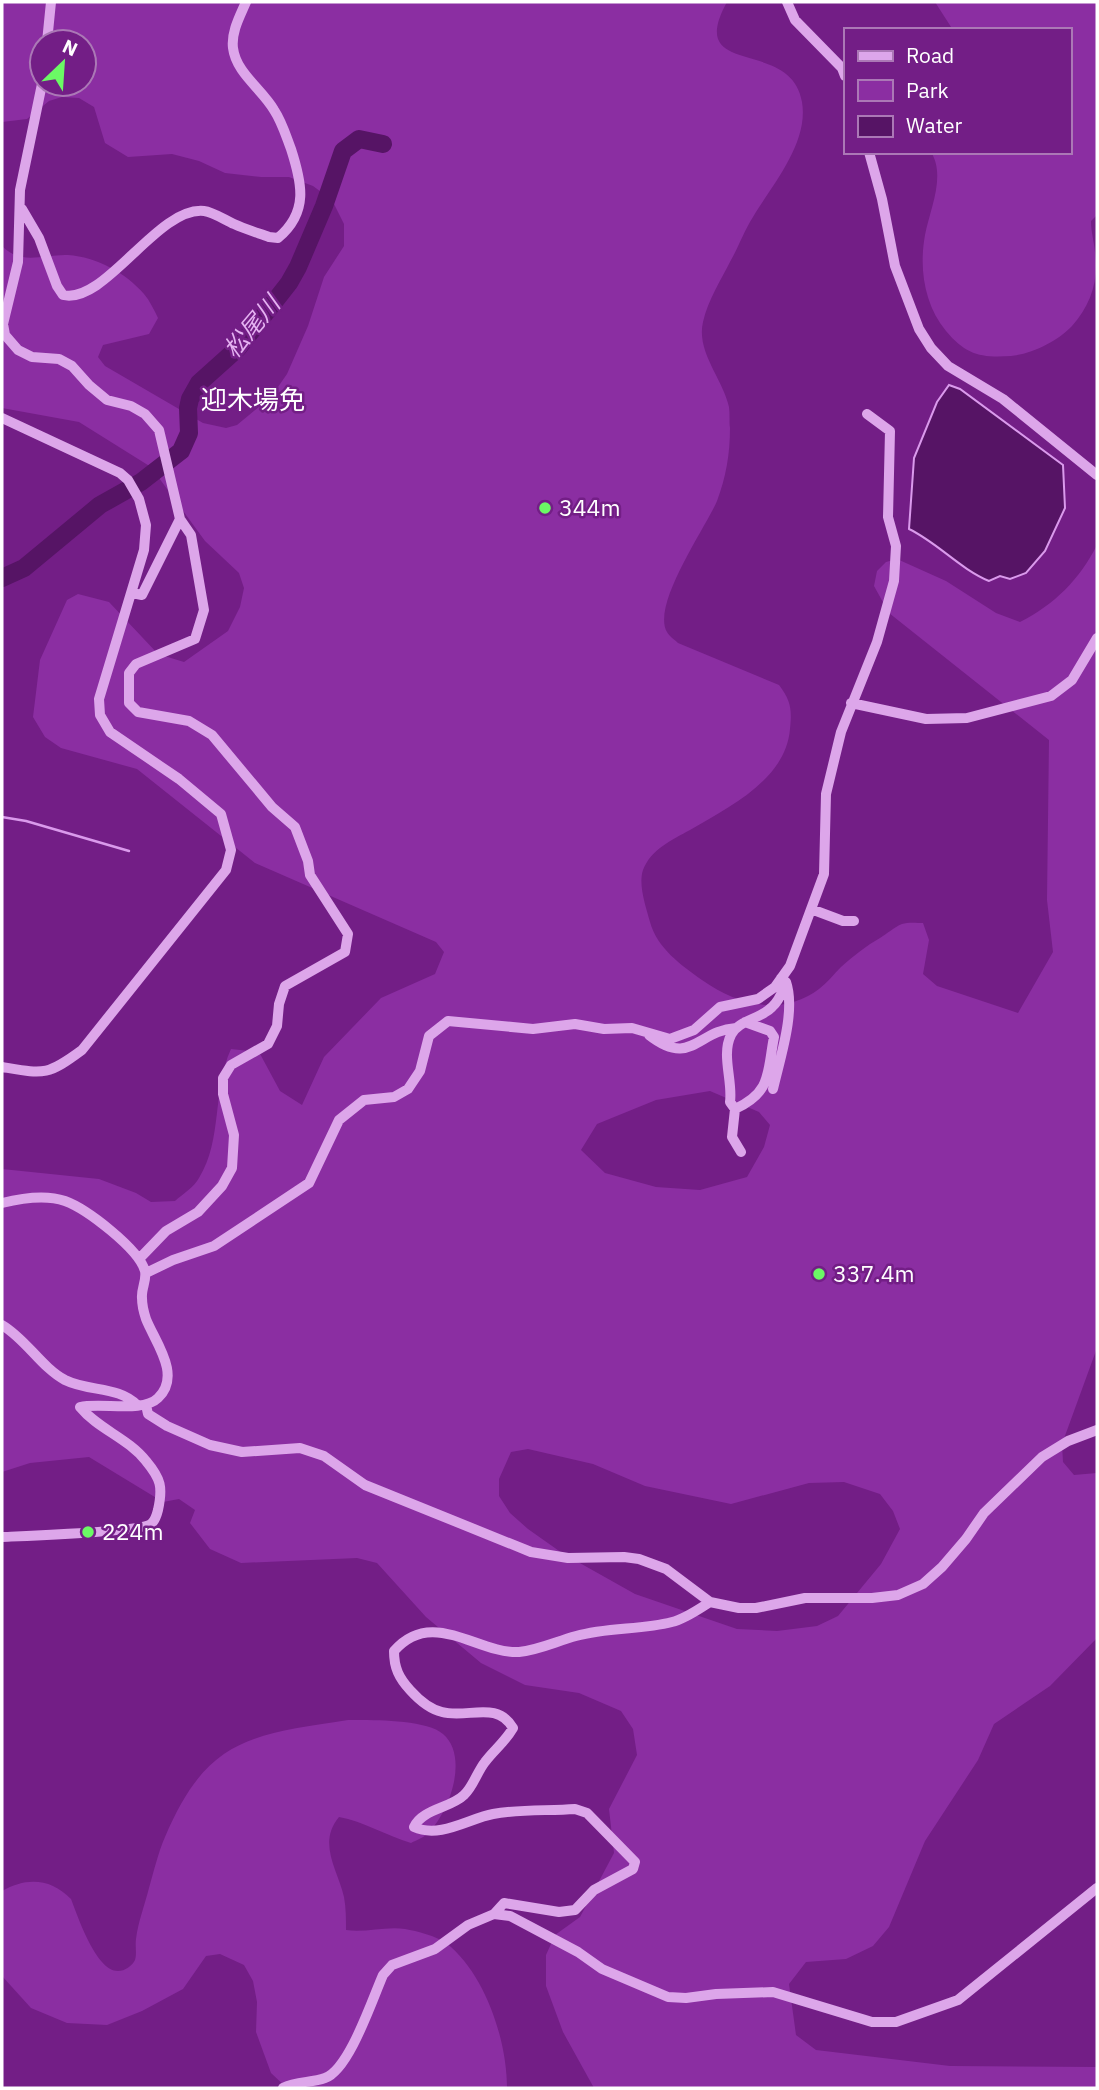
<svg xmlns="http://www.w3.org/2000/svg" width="1099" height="2090" viewBox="0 0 1099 2090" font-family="'IBM Plex Sans','Noto Sans JP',sans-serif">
  <rect width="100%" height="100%" fill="#731e86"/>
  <path fill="#8b2ea2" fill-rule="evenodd" d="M2 2H727C684 80 791 36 802 102 809 143 772 185 753 217 744 231 739 246 731 260 721 280 708 300 703 322 696 352 723 379 729 407 730 414 729 422 730 428 730 454 726 477 717 501 706 527 651 605 667 632 669 636 675 640 678 643L779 685C791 701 792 709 790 729 786 779 730 807 690 830 672 840 651 849 643 870 638 885 646 907 650 922 657 948 681 965 702 980 737 1005 782 1017 819 989 827 983 834 974 841 967 853 956 866 946 880 938 887 934 894 927 902 924 908 922 917 923 923 923L929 940 923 974 937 986 1018 1013 1053 952 1047 900 1049 740 889 613 874 586 877 571 886 562 897 559 946 581 996 613 1020 622C1054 605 1080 579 1097 545V1348L1062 1444 1063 1462 1074 1475 1097 1473V1638L1050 1686 994 1724 978 1760 925 1841 889 1927 873 1946 846 1959 806 1962 789 1984 796 2035 816 2050 950 2066 1097 2067V2088H594L563 2032 546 1986V1955L555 1935 580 1917 614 1853 609 1809 637 1755 633 1729 621 1711 579 1693 525 1685 481 1663 426 1617 377 1563 357 1558 241 1563 210 1549 190 1523 195 1510 179 1499 163 1502 89 1457 30 1463 2 1472V1169L99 1179 136 1193 151 1202 175 1201C183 1194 194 1187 199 1178 223 1139 212 1090 231 1049L259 1052 280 1091 302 1105 324 1057 381 998 435 974 444 952 436 942 255 863 137 769 61 748 45 737 33 717 40 660 67 600 78 594 109 602 158 654 184 662 228 631 240 607 244 588 239 573 205 541 151 467 79 422 2 408V246C21 266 44 254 68 255 97 257 126 273 144 294 150 301 154 310 158 318L149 334 103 345 98 357 105 366 203 423 226 428 237 425 271 397 287 374 308 326 324 277 344 246V224L332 200 313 186 289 177H261L225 173 199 161 172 154 128 157 105 143 94 107 79 98 62 97 49 101 27 119 2 122ZM42 42H84V84H42ZM710 1091 759 1112 770 1125 764 1147 747 1177 700 1190 656 1187 605 1173 581 1150 597 1124 656 1100ZM528 1449 593 1464 645 1486 731 1504 809 1483 844 1482 880 1494 893 1511 900 1529 881 1564 838 1616 817 1626 777 1631 737 1629 635 1594 562 1553 528 1529 510 1513 499 1496V1479L511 1452Z
    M935 2H1097V215L1091 221C1091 232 1094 241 1095 252 1099 280 1091 305 1072 326 1058 341 1032 354 1011 356 981 358 966 355 946 331 924 304 919 268 925 235 930 209 946 176 931 152H1069V30H953Z
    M348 1720C370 1720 426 1719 443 1734 469 1756 450 1811 429 1832 425 1837 417 1840 411 1843 387 1836 363 1821 339 1817 317 1843 338 1870 344 1897 346 1908 346 1919 346 1930 365 1933 386 1926 405 1929 417 1931 436 1936 446 1943 485 1973 507 2040 507 2088H287L271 2073 256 2032 257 2002 253 1981 244 1965 220 1954 206 1956 183 1989 142 2011 107 2025 67 2023 31 2008 2 1976V1891C26 1877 51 1878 71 1899 78 1917 96 1971 118 1971 125 1971 132 1966 135 1960 137 1954 135 1946 136 1939 138 1922 145 1904 149 1888 154 1871 158 1853 165 1837 207 1738 250 1735 348 1720Z"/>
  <path fill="#561465" stroke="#da9aec" stroke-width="2" d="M949 385 960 389 1063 465 1065 508 1045 551 1026 573 1010 579 1000 576 989 581C960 569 938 543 909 529L914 458 937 402Z"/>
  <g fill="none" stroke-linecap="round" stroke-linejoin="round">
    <path stroke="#da9aec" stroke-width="2.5" d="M2 817 26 821 129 851"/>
    <path stroke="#561465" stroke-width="18" d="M2 578 24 568 100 505 141 482 181 451 189 433 188 408 190 399 199 383 238 348 289 283 298 267 324 206 343 151 359 139 383 144"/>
    <path stroke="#dda6ea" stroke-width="10" d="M787 2 795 20 842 68 845 76
      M47 42 51 2
      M42 84 20 190 18 262 3 324 5 335 18 350 32 357 59 359 72 366 89 385 107 400 131 406 145 414 159 430 180 519 191 535 204 610 195 639 136 664 129 673V703L138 712 189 721 212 735 272 807 295 827 308 861 310 875 348 934 345 952 285 986 279 1004 277 1026 268 1044 231 1065 223 1078V1094L234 1135 232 1168 222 1186 198 1212 166 1231 139 1259
      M869 152 882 199 895 266 919 329 931 348 948 366 1003 399 1097 475
      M22 209 39 238 57 286 63 295C105 305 158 206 204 211 213 212 225 220 234 224 245 229 258 233 269 237L278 238C309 212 302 183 291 149 286 136 282 122 274 110 262 89 236 73 233 48 231 32 240 16 246 2
      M2 418 120 473 128 480 139 499 146 525 144 550 99 699 100 715 110 732 179 779 221 814 231 850 226 870 82 1050C47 1076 44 1074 2 1067
      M132 593 142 595 180 519
      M851 703 926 719 967 718 1051 696 1072 680 1097 638
      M811 909 843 921H854
      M649 1035C691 1068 698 1030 736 1028
      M773 1089C780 1058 796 1011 786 982
      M735 1109C772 1092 767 1073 774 1037L770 1031 745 1022
      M741 1152 732 1137 735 1109 730 1102C733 1081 721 1055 731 1035 738 1020 761 1019 772 1007 778 1002 781 995 784 988L781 978
      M2 1203C22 1198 45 1194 65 1201 87 1209 139 1249 145 1271 147 1280 141 1289 142 1298 142 1304 144 1313 146 1319 155 1342 182 1375 158 1398 143 1413 101 1402 80 1407 98 1429 128 1438 146 1461 161 1479 163 1487 158 1510 157 1514 155 1521 151 1524 140 1532 24 1536 2 1537
      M146 1273 173 1260 214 1246 309 1183 339 1120 364 1100 394 1097 408 1089 420 1071 429 1036 448 1021 533 1029 575 1024 604 1029 632 1028 670 1039 694 1030 720 1007 758 999 775 987 790 966 824 874 826 794 841 732 877 642 894 581 896 546 888 517 890 431 867 414
      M2 1325C26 1339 41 1367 65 1380 89 1392 119 1386 137 1405
      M146 1405 148 1414 167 1426 210 1445 242 1452 300 1448 324 1456 365 1485 531 1552 568 1558 624 1557 639 1559 666 1569 710 1602 739 1608H756L805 1598H872L898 1595 923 1584 942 1567 966 1539 984 1513 1042 1457 1068 1441 1097 1430
      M494 1914 510 1916 578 1952 602 1969 668 1997 686 1998 716 1994 773 1992 872 2022H896L958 2000 1097 1888
      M283 2088C296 2081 311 2083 325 2078 349 2070 372 2000 383 1975L392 1965 435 1949 468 1925 494 1914 504 1903 559 1912 575 1910 594 1890 633 1869 635 1862 587 1813 575 1809C548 1811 519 1809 493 1814 470 1818 440 1839 414 1827 422 1809 451 1808 464 1795 473 1787 477 1772 485 1762 494 1750 505 1742 513 1728 497 1700 467 1719 442 1712 429 1709 419 1700 410 1690 399 1678 394 1668 394 1651 432 1607 477 1654 519 1652 539 1650 557 1641 576 1636 608 1627 641 1630 672 1622 685 1619 699 1609 710 1602"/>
  </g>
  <g fill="#6bf965" stroke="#731e86" stroke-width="2.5">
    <circle cx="545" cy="508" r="7"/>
    <circle cx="819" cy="1274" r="7"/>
    <circle cx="88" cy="1532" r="7"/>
  </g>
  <g text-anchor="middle" stroke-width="5" stroke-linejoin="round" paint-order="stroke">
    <g font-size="23" fill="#fff" stroke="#731e86" text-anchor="start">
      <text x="559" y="516">344m</text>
      <text x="833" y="1282">337.4m</text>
      <text x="102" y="1540">224m</text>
    </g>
    <g font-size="24" font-style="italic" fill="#e5b2f2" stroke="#731e86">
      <text transform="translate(252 327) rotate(-50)" y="8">松尾川</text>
    </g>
    <g font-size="26" fill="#fff" stroke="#731e86">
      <text x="253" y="409">迎木場免</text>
    </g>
  </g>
  <rect width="1099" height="2090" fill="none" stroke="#ffffff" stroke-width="7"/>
  <rect x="844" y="28" width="228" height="126" fill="#731e86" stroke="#ab78b6" stroke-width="2"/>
  <rect x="858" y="51" width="35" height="10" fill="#dda6ea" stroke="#ab78b6" stroke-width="2"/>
  <text x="906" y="63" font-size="21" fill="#ffffff">Road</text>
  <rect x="858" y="80" width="35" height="21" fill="#8b2ea2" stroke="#ab78b6" stroke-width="2"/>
  <text x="906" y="98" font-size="21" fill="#ffffff">Park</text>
  <rect x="858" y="116" width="35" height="21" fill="#561465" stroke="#ab78b6" stroke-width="2"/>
  <text x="906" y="133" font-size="21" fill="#ffffff">Water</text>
  <g transform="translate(63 63) rotate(25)"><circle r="33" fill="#731e86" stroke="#ab78b6" stroke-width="2"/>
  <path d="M0-5L12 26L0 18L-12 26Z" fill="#6bf965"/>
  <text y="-10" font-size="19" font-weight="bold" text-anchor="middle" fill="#ffffff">N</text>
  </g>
</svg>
